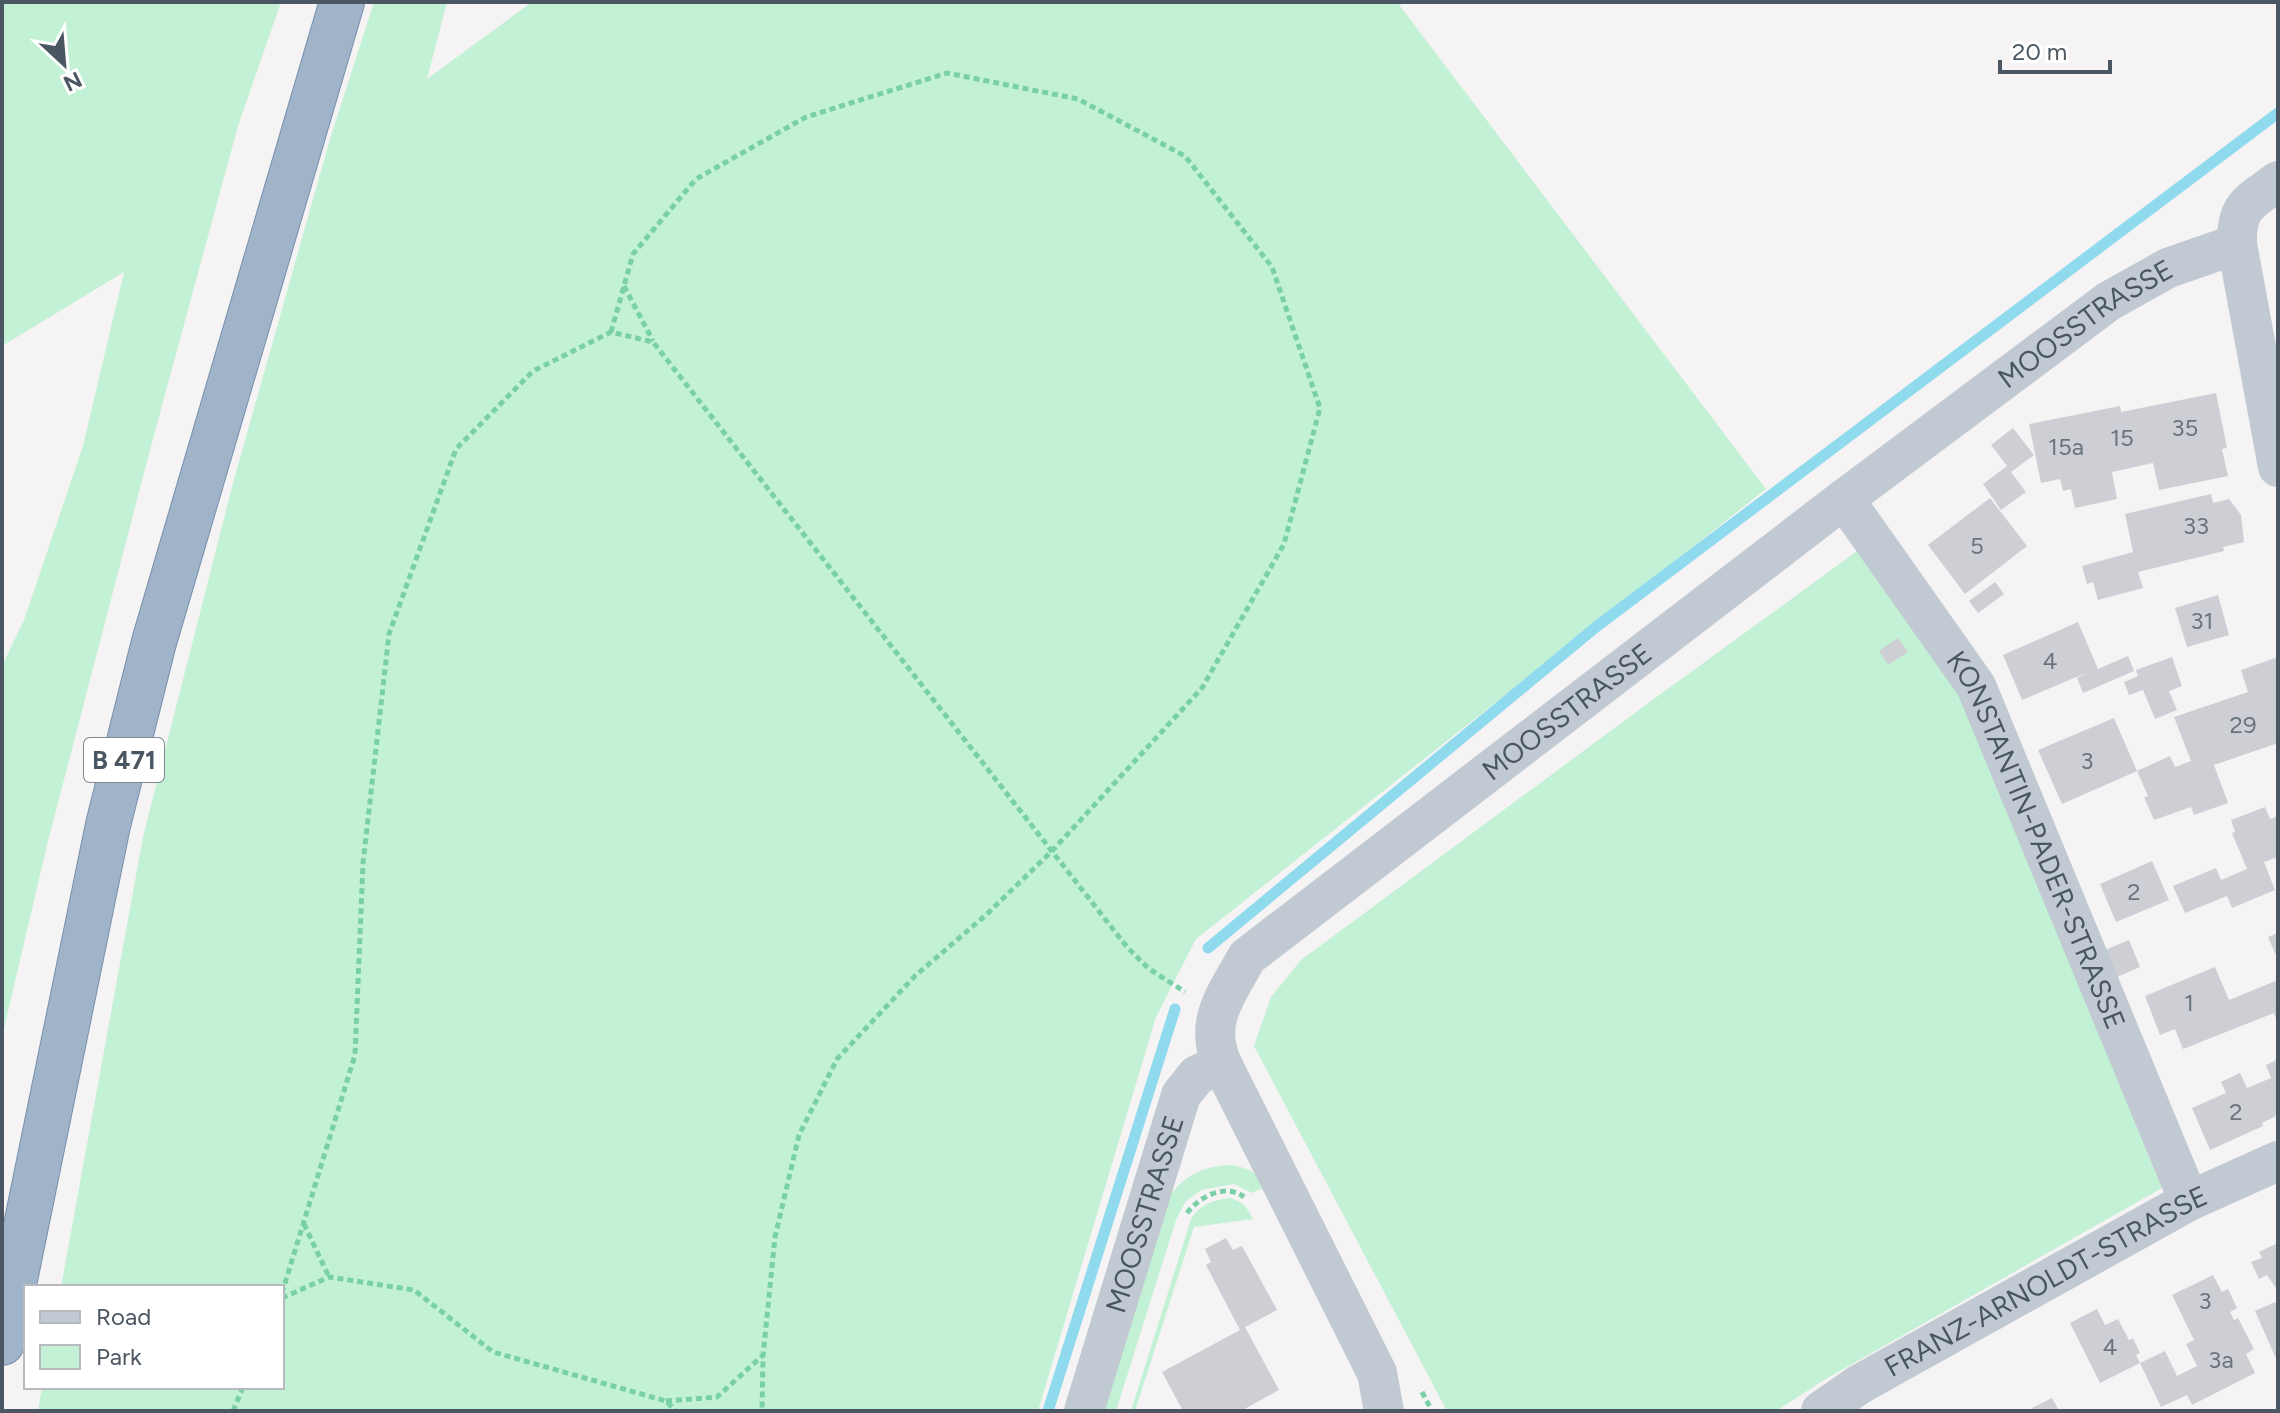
<svg xmlns="http://www.w3.org/2000/svg" width="2280" height="1413" viewBox="0 0 2280 1413" font-family="Figtree,sans-serif">
  <rect width="100%" height="100%" fill="#f5f3f3"/>
  <path fill="#c3f1d5" d="M2 2H281L238 126 151 446 47 845 2 1037V666L24 620 83 446 124 272 2 346Z
    M374 2H447L427 79 532 2H1397L1766 489 1196 939 1156 1017 1038 1411H38L42 1387H282V1287H61L143 837 233 483 330 139Z
    M1860 549 1960 692 2162 1188 1824 1380 1776 1411H1447L1254 1046 1271 997 1301 960 1647 704Z
    M1231 1165C1247 1168 1258 1171 1265 1187L1252 1193 1234 1184 1201 1190 1186 1201 1176 1220 1116 1411H1095L1169 1197C1185 1175 1203 1166 1231 1165Z
    M1230 1198C1243 1202 1247 1207 1253 1219L1194 1227 1135 1411H1131L1191 1219C1201 1204 1213 1200 1230 1198Z"/>
  <g fill="none" stroke-linecap="round" stroke-linejoin="round">
    <path stroke="#90daee" stroke-width="11" d="M1208 948 1596 627 2278 113
      M1048 1411 1175 1009"/>
  </g>
  <path fill="#cdcfd5" d="M2216 393 2227 448 2222 449 2228 476 2159 490 2153 463 2112 472 2117 499 2075 508 2071 489 2063 491 2060 479 2041 483 2029 424 2120 406 2121 412Z
    M2013 428 2034 455 2011 472 2026 492 2001 510 1983 484 2007 466 1991 445Z
    M2211 494 2213 503 2229 499 2241 515 2244 542 2223 547 2224 551 2138 572 2143 588 2098 600 2093 582 2087 584 2082 566 2133 552 2125 514Z
    M1990 498 2027 546 1965 594 1928 545Z
    M1995 582 2004 594 1978 613 1969 601Z
    M2218 595 2229 635 2187 647 2175 608Z
    M2078 622 2098 669 2128 656 2134 671 2083 693 2077 678 2086 673 2022 700 2003 655Z
    M1898 638 1908 652 1888 665 1879 651Z
    M2172 657 2182 686 2169 691 2177 710 2155 719 2143 690 2129 695 2124 682 2138 676 2136 670Z
    M2278 657V743L2214 765 2228 803 2194 815 2191 807 2154 820 2144 797 2148 796 2137 771 2170 756 2175 767 2191 761 2174 717 2248 692 2241 670Z
    M2114 718 2137 771 2062 804 2038 750Z
    M2265 807 2270 819 2278 816V857L2264 862 2275 890 2232 908 2227 896 2185 913 2173 886 2216 868 2221 880 2247 869 2232 833 2235 832 2231 820Z
    M2152 861 2169 900 2116 922 2100 884Z
    M2278 933V960L2268 937Z
    M2129 940 2140 967 2117 977 2105 950Z
    M2215 967 2229 1000 2278 980V1016L2275 1017 2274 1013 2183 1049 2175 1029 2160 1035 2145 996Z
    M2278 1059V1115L2262 1123 2263 1126 2210 1150 2192 1108 2226 1093 2221 1082 2240 1073 2247 1088 2271 1078 2266 1065Z
    M1226 1238 1233 1250 1242 1246 1277 1310 1245 1327 1279 1390 1241 1411H1183L1162 1372 1240 1330 1206 1265 1211 1262 1205 1249Z
    M2278 1243V1291L2267 1275 2259 1279 2251 1262 2262 1258 2259 1252Z
    M2213 1275 2222 1292 2228 1289 2237 1308 2230 1312 2234 1320 2238 1318 2254 1349 2246 1354 2255 1373 2192 1405 2187 1395 2161 1407 2140 1363 2100 1383 2070 1323 2097 1309 2105 1325 2118 1319 2129 1340 2133 1338 2140 1353 2136 1355 2140 1363 2165 1351 2177 1376 2197 1366 2186 1344 2194 1340 2172 1295Z
    M2275 1302 2278 1308V1363L2255 1311Z
    M2052 1398 2059 1411H2033L2032 1408Z"/>
  <g fill="none" stroke-linecap="round" stroke-linejoin="round">
    <defs>
      <path id="trunk" d="M2 1343 108 825 154 642 342 2"/>
    </defs>
    <use href="#trunk" stroke="#7690ad" stroke-width="46"/>
    <path stroke="#7ad0a6" stroke-width="5" stroke-dasharray="6 4" stroke-linecap="butt" d="M624 286 653 341
      M611 332 633 254 696 179 806 117 947 73 1078 99 1185 156 1272 267 1320 408 1284 544 1202 688 1052 851 987 914 915 976 837 1059 799 1135 775 1237 763 1356 762 1411
      M1187 1213C1200 1196 1226 1183 1244 1197
      M304 1224 329 1277
      M282 1293 355 1055 363 863 389 634 456 449 533 371 611 332 653 342 1127 947 1148 968 1185 992
      M282 1298 329 1277 414 1290 493 1352 666 1401 676 1411
      M1422 1392 1432 1411
      M666 1401 717 1397 762 1356
      M233 1411 243 1387"/>
    <g stroke="#c1cad2" stroke-width="40">
      <path d="M2237 244 2278 467"/>
      <path id="s1" d="M1844 499 1976 686 2189 1201"/>
      <path d="M1222 1064 1377 1373 1384 1411"/>
      <path id="s2" d="M1084 1411 1181 1095 1197 1075 1222 1064C1203 1021 1227 994 1247 957L1844 499 2109 301 2168 268 2237 244C2236 205 2249 203 2278 181"/>
      <path id="s3" d="M1821 1411 1860 1384 2189 1201 2278 1161"/>
    </g>
    <use href="#trunk" stroke="#9fb4c9" stroke-width="44"/>
  </g>
  <g text-anchor="middle" stroke-width="7" stroke-linejoin="round" paint-order="stroke">
    <g font-size="24" fill="#6b747e">
      <text x="2185" y="436">35</text>
      <text x="2122" y="446">15</text>
      <text x="2066" y="455">15a</text>
      <text x="2196" y="534">33</text>
      <text x="1977" y="554">5</text>
      <text x="2202" y="629">31</text>
      <text x="2050" y="669">4</text>
      <text x="2243" y="733">29</text>
      <text x="2087" y="769">3</text>
      <text x="2134" y="900">2</text>
      <text x="2189" y="1011">1</text>
      <text x="2236" y="1120">2</text>
      <text x="2205" y="1309">3</text>
      <text x="2110" y="1355">4</text>
      <text x="2221" y="1368">3a</text>
    </g>
    <rect fill="#fff" stroke="#808990" stroke-width="2" x="84" y="738" width="80" height="44" rx="6"/>
    <g font-size="26" font-weight="bold" fill="#4a5661">
      <text x="124" y="769">B 471</text>
    </g>
    <g font-size="28" fill="#4a5661" stroke="#fff">
      <text dy="10" stroke="none"><textPath href="#s2" startOffset="1550">MOOSSTRASSE</textPath></text>
      <text dy="10" stroke="none"><textPath href="#s2" startOffset="902">MOOSSTRASSE</textPath></text>
      <text dy="10" stroke="none"><textPath href="#s1" startOffset="394">KONSTANTIN-PADER-STRASSE</textPath></text>
      <text dy="10" stroke="none"><textPath href="#s2" startOffset="206">MOOSSTRASSE</textPath></text>
      <text dy="10" stroke="none"><textPath href="#s3" startOffset="260">FRANZ-ARNOLDT-STRASSE</textPath></text>
    </g>
  </g>
  <rect width="2280" height="1413" fill="none" stroke="#4a5661" stroke-width="8"/>
  <rect x="24" y="1285" width="260" height="104" fill="#ffffff" stroke="#b7bbc0" stroke-width="2"/>
  <rect x="40" y="1311" width="40" height="12" fill="#c1cad2" stroke="#b7bbc0" stroke-width="2"/>
  <text x="96" y="1325" font-size="24" fill="#4a5661">Road</text>
  <rect x="40" y="1345" width="40" height="24" fill="#c3f1d5" stroke="#b7bbc0" stroke-width="2"/>
  <text x="96" y="1365" font-size="24" fill="#4a5661">Park</text>
  <g transform="translate(64 64) rotate(154)" stroke="#ffffff" stroke-width="6" paint-order="stroke">
  <path d="M0-6L14 30L0 20L-14 30Z" fill="#4a5661"/>
  <text y="-12" font-size="22" font-weight="bold" text-anchor="middle" fill="#4a5661">N</text>
  </g>
  <path d="M2000 60v12h110v-12" fill="none" stroke="#4a5661" stroke-width="4"/>
  <text x="2012" y="60" font-size="24" fill="#4a5661" stroke="#ffffff" stroke-width="6" paint-order="stroke">20 m</text>
</svg>
